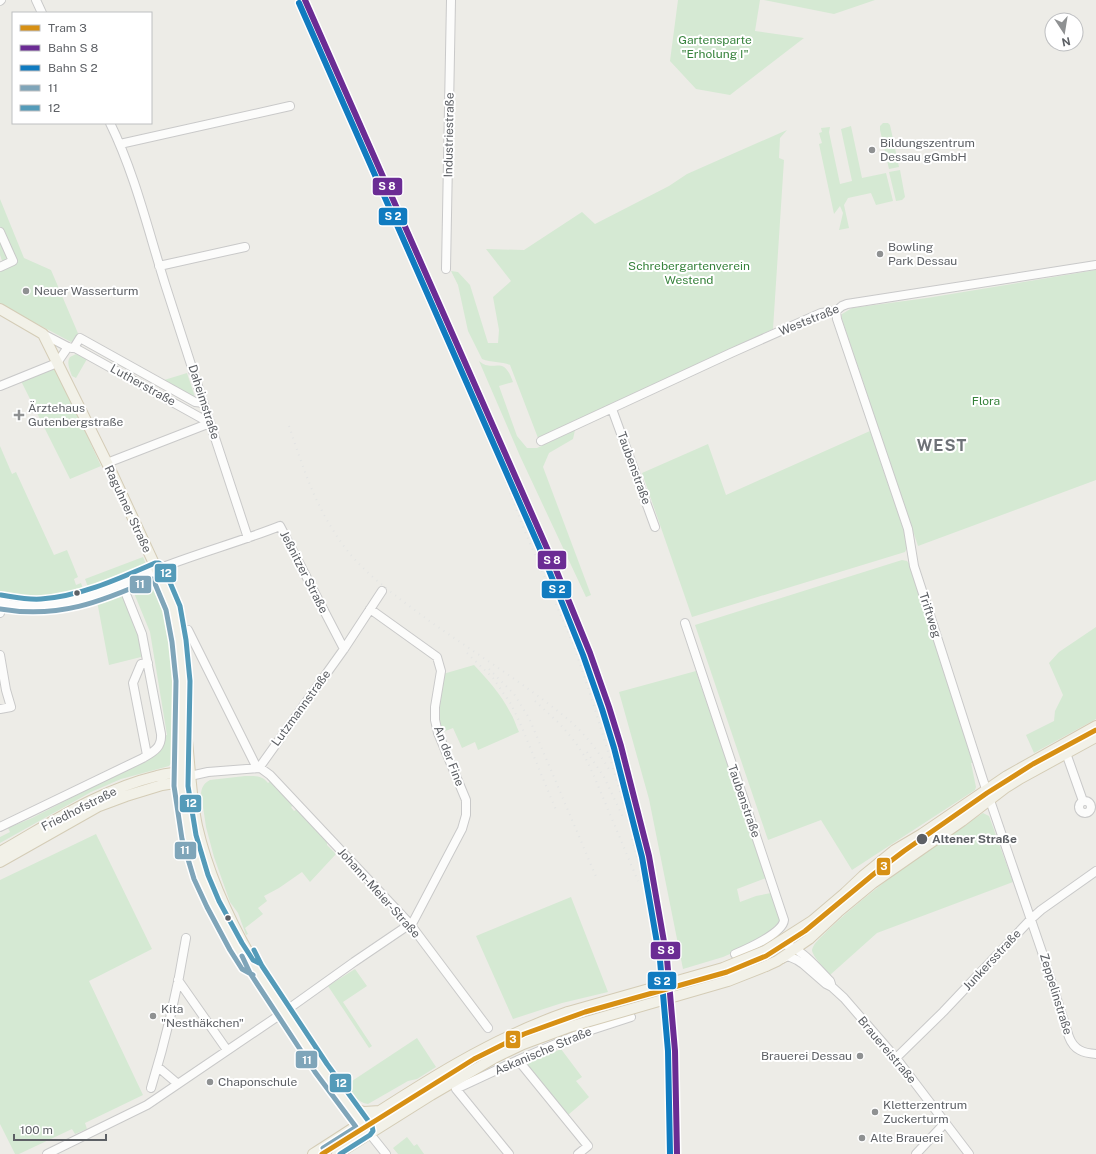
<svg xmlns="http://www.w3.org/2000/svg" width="1096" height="1154" viewBox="0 0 1096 1154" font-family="'Public Sans',sans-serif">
  <rect width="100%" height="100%" fill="#edece7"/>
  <path fill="#d5e9d3" d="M678 0H760L755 31 804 38 730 95 696 89 670 61Z
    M764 0H875L834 14Z
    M883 123H888L890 125 899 167 889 169 880 130V126Z
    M851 126 862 178 886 173 893 201 876 205 871 193 848 198 844 205 849 228 839 230 843 213 840 206 834 214 819 144 822 143 819 133 822 132 821 128 830 127 829 132 840 184 852 181 841 129Z
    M787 130 780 138 779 158 784 160 773 329 538 438 510 365C501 361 491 363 482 359L468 331 458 285 451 271 458 272 470 285 488 343H498L499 330 493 297 511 281 486 249 524 250 582 212 595 224 669 186 687 174Z
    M900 170 905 197 902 200 896 201 889 172Z
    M0 199 24 258 51 270 80 338 71 342 0 304V262L2 261 0 255Z
    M1096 270V480L918 546 842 319V314L852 308 927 298Z
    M76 354 87 359 76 378 72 376C70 370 66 363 70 357Z
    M479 361C494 374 503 353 513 382L499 386 517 436 527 448H537L575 430 573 439 549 453 543 467 591 595 586 597 520 456Z
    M55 366 101 466 70 479 21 381Z
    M187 373 195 397 193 399 161 381Z
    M870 431 907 540V548L905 552 692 617 642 473 708 444 726 495Z
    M0 446 12 474 16 472 54 555 67 550 78 577 74 579 76 585 81 583 83 589 59 594 49 599 21 598 0 595Z
    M143 557 146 564 88 587 85 579Z
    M902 560 907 561 910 565 973 763H971L976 787 975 790 852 870 821 820 768 840 695 625Z
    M151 580C171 595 176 674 177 700 177 718 175 737 174 755L173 761 169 766 121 779 91 792 0 843V837L10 832 8 828 32 818 153 756 164 736 167 735 150 632 134 593 137 586Z
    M124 594 145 656 109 665 97 601 111 596Z
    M1096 627V719L1034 753 1026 735 1054 721 1055 711 1063 695 1049 663 1059 652Z
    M474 665C487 679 501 694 510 712 514 718 516 726 519 732L478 750 475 742 462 748 453 728 443 732 439 723 440 698 443 674Z
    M696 671 766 878 737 889 740 902 756 896 771 893 781 921 779 927 753 944 723 957 683 969 649 799 619 692Z
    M245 776C254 776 262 775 268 783L271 781 294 805 291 807 294 811 297 809 327 839V845L336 854 310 882 302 872 279 888 264 896 267 901 258 908 263 914 245 928 248 934 246 935 238 913 230 902 214 857 206 827 201 793C202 787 204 783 210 780Z
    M983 813 989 816 1013 882 877 933 830 975C826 970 812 956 812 950 813 943 823 936 827 931 874 886 929 849 983 813Z
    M96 834 152 949 89 981 143 1095 85 1123 87 1129 75 1134 72 1129 19 1154H15L0 1124V880Z
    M571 897 608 992 562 1003 513 1019 476 936Z
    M355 969 367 986 343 1002 372 1046 369 1048 328 986Z
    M417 1038 436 1067 417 1079 408 1081 368 1104C358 1103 352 1093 346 1085Z
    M561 1049 582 1077 576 1081 589 1097 568 1115 526 1064Z
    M407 1137 414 1146 417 1144 424 1154H398L393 1148Z"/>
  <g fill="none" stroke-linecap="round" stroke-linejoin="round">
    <defs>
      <path id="minor" d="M36 0 42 13
        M0 1 1 0
        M110 123C135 174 148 230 165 284 192 369 220 453 248 538
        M120 144 290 106
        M0 232 13 261 0 267
        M159 266 245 247
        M446 269 451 0
        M836 311 837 319 908 529 914 566 928 609 983 780 1042 952 1069 1037C1074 1050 1083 1053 1096 1054
        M43 334 68 347 72 348
        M0 386 57 363 68 347
        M204 403 195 402 80 338 75 346V348L210 423
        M612 409 655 527
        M541 441 731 353 821 313 836 311 842 306 847 304 1096 265
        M107 463 210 423
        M0 602C57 617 111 587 163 567 202 552 242 541 280 526L344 649
        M0 613 2 602
        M685 623 784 920C783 933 747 949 735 954
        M188 630 255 764 270 775 410 924 488 1028
        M0 655 6 690 11 707 0 709
        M1066 753 1083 801
        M147 755 133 683 141 664 148 663
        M190 776 208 772 259 768 344 649 382 591
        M1079 807a6 6 0 1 1 12 0a6 6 0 1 1-12 0Z
        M0 827 143 758C153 752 162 748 161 734L142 634 122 584
        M780 943C801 947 815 966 830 981L831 984
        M782 959 788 956 797 960 803 964 826 984 832 987 844 998 896 1058 969 1154
        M178 980 227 1050
        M896 1058 943 1012 1031 919 1041 910 1096 871
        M518 1060 588 1146 578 1154
        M158 1067 178 1084
        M151 1088C166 1039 178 988 186 938
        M370 1134 386 1154
        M47 1154 147 1105 284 1012 354 962 413 922 462 829 466 815V800L438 733 435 720V707L441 671 437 657 370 609
        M509 1154 456 1089 518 1060 579 1034 631 1017
        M916 1154 945 1123"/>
      <path id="major" d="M0 309 43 334 111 471 157 570 172 604 177 628 182 667 184 717 182 728 181 786 185 814 189 837 201 877 213 904 236 947 248 965 256 969
        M187 741C190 769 191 798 197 826 208 874 228 918 253 961L256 969 321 1068 370 1134
        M0 852C51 823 99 790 157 776 167 774 177 771 187 775
        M0 862 99 806 126 796 162 785 181 782 187 778
        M765 951 812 921 845 893 863 876 895 850 922 834 1007 776 1096 726
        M766 966 777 961 809 939 838 912 873 883 962 821 1005 788 1021 778 1096 737
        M350 1108 364 1112 380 1111
        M313 1154C395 1102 475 1044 568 1012
        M337 1154 431 1095 496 1057 523 1044 569 1027"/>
    </defs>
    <use href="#minor" stroke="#c9c9c9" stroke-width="10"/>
    <use href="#major" stroke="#d4ccb6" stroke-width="12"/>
    <use href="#minor" stroke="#fcfcfb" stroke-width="8"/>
    <use href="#major" stroke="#f2f1e8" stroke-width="10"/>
    <path stroke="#e3e4e3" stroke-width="2" stroke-dasharray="1 5" stroke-linecap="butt" d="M301 0 566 602C585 650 603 698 618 747 628 782 636 818 643 853 664 952 677 1053 673 1154
      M289 426C305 473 316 509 346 549 369 578 399 598 428 620 475 653 525 684 569 720 586 735 600 753 611 773
      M504 476 523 527 574 646 594 706 636 844
      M467 653 493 678 511 704 520 723 556 810
      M489 669 514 694 529 718 597 879
      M535 701 560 724 576 743 585 757 594 776 638 881
      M587 752 604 777 623 817
      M632 839 640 868
      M640 864 656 957"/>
    <defs>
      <path id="major-bridge" d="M568 1012 723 968 765 951
        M569 1027 728 981 766 966"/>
    </defs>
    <use href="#major-bridge" stroke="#d4ccb6" stroke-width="12" stroke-linecap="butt"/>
    <use href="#major-bridge" stroke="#f2f1e8" stroke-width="10"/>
    <defs>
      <path id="bus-1" d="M0 609C58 619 101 602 153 579L166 610 172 642 176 681 174 786 182 839 194 879 207 907 230 950 242 969 253 975
        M242 956 250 973 315 1072 356 1127 323 1148"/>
      <path id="bus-2" d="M1 595C14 597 27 600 41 599 81 596 118 579 155 563H159L163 566 180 606 186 640 190 681 188 786 196 835 208 875 219 901 242 943 253 960 259 963
        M254 950 262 966 327 1064 372 1126 373 1131 370 1135 340 1154"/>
    </defs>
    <use href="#bus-1" stroke="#fff" stroke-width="8"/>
    <use href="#bus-2" stroke="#fff" stroke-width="8"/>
    <use href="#bus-1" stroke="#7fa5b9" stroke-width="5"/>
    <use href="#bus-2" stroke="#549bb9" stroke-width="5"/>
    <defs>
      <path id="rail-1" d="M305 0 550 555 590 653 609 707 621 746 649 856 667 959 675 1051 677 1154"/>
      <path id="rail-2" d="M299 3 544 558 583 655 602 709 614 748 642 857 660 960 668 1051 670 1154"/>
    </defs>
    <use href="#rail-1" stroke="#fff" stroke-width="9"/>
    <use href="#rail-2" stroke="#fff" stroke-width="9"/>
    <use href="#rail-1" stroke="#6b2c94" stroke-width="6"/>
    <use href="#rail-2" stroke="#107bc0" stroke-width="6"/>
    <defs>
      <path id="tram-1" d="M322 1154 474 1059 524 1034 585 1012 727 972 766 956 805 931 875 873 904 851 987 793 1033 764 1096 730"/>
    </defs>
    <use href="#tram-1" stroke="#fff" stroke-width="8"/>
    <use href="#tram-1" stroke="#d79014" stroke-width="5"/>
  </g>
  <g fill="#8f9192" stroke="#fff" stroke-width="1.5">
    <circle cx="872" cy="150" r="4"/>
    <circle cx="880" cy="254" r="4"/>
    <circle cx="26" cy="291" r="4"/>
    <path d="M17 409h4v4h4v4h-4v4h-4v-4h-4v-4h4z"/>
    <circle cx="153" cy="1016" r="4"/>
    <circle cx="860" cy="1056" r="4"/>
    <circle cx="210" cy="1082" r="4"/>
    <circle cx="875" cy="1112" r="4"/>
    <circle cx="862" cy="1138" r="4"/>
  </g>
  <g fill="#5d6065" stroke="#fff" stroke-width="1.5">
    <circle cx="77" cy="593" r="3.5"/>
    <circle cx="922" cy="839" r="6"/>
    <circle cx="228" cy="918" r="3.5"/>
  </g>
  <g text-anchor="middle" stroke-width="4" stroke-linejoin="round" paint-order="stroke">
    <g font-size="12" fill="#36823b" stroke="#fff">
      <text x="715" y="44">Gartensparte<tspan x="715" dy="14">"Erholung I"</tspan></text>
      <text x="689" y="270">Schrebergartenverein<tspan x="689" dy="14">Westend</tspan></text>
      <text x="986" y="405">Flora</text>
    </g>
    <g font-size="12" fill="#5d6065" stroke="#fff">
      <text transform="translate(449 135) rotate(-89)" y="4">Industriestraße</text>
      <text transform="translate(809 320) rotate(-22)" y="4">Weststraße</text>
      <text transform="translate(143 385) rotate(29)" y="4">Lutherstraße</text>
      <text transform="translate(204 402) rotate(72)" y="4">Daheimstraße</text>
      <text transform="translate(634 468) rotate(70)" y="4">Taubenstraße</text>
      <text transform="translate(128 509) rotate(65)" y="4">Raguhner Straße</text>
      <text transform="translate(304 572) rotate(63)" y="4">Jeßnitzer Straße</text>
      <text transform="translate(930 615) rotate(72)" y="4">Triftweg</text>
      <text transform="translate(301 708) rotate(-54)" y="4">Lutzmannstraße</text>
      <text transform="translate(449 756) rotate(69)" y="4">An der Fine</text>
      <text transform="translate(744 801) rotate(71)" y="4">Taubenstraße</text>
      <text transform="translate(79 809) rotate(-27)" y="4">Friedhofstraße</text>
      <text transform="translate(379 893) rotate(48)" y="4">Johann-Meier-Straße</text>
      <text transform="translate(992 960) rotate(-47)" y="4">Junkersstraße</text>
      <text transform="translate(1056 994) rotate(73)" y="4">Zeppelinstraße</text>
      <text transform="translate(887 1050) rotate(50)" y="4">Brauereistraße</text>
      <text transform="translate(543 1051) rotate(-23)" y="4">Askanische Straße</text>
    </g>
    <g font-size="12" fill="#5d6065" stroke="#fff" text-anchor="start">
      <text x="880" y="147">Bildungszentrum<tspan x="880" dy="14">Dessau gGmbH</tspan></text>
      <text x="888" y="251">Bowling<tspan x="888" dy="14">Park Dessau</tspan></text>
      <text x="34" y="295">Neuer Wasserturm</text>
      <text x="28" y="412">Ärztehaus<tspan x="28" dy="14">Gutenbergstraße</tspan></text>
      <text x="161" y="1013">Kita<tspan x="161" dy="14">"Nesthäkchen"</tspan></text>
      <text x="852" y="1060" text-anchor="end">Brauerei Dessau</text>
      <text x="218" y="1086">Chaponschule</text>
      <text x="883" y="1109">Kletterzentrum<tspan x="883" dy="14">Zuckerturm</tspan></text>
      <text x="870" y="1142">Alte Brauerei</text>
    </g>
    <g font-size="12" font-weight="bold" fill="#5d6065" stroke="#fff" text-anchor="start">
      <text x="932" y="843">Altener Straße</text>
    </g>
    <g font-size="16" font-weight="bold" letter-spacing="1" fill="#6e7277" stroke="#fff">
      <text x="942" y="451">WEST</text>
    </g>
  </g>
  <g stroke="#fff" stroke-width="1.5">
    <rect x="372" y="177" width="31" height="19" rx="4" fill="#6b2c94"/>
    <rect x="378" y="207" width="30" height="19" rx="4" fill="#107bc0"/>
    <rect x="537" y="550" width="30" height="20" rx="4" fill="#6b2c94"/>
    <rect x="154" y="563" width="23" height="20" rx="4" fill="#549bb9"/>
    <rect x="129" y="575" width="23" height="19" rx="4" fill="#7fa5b9"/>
    <rect x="541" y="580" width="31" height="19" rx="4" fill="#107bc0"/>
    <rect x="179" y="794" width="23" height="19" rx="4" fill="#549bb9"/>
    <rect x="174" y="841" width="23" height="19" rx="4" fill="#7fa5b9"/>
    <rect x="876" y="857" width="15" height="19" rx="4" fill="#d79014"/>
    <rect x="650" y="941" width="31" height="19" rx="4" fill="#6b2c94"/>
    <rect x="647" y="971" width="30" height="19" rx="4" fill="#107bc0"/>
    <rect x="505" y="1030" width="16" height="19" rx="4" fill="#d79014"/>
    <rect x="295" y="1050" width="23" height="19" rx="4" fill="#7fa5b9"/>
    <rect x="329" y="1073" width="23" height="20" rx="4" fill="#549bb9"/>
  </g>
  <g font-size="11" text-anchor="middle" font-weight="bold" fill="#fff">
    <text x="387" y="190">S 8</text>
    <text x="393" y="220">S 2</text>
    <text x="552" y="564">S 8</text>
    <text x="166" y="577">12</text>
    <text x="140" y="588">11</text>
    <text x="557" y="593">S 2</text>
    <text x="191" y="807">12</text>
    <text x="185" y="854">11</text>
    <text x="884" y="870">3</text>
    <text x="666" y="954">S 8</text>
    <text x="662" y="985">S 2</text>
    <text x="513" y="1043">3</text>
    <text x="307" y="1064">11</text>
    <text x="341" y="1087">12</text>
  </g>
  <rect x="12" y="12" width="140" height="112" fill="#ffffff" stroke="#bebfc1"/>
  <rect x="20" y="25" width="20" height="6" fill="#d79014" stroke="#bebfc1"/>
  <text x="48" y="32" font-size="12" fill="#5d6065">Tram 3</text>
  <rect x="20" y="45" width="20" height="6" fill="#6b2c94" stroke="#bebfc1"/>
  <text x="48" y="52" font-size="12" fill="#5d6065">Bahn S 8</text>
  <rect x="20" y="65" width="20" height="6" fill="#107bc0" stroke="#bebfc1"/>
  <text x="48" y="72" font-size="12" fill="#5d6065">Bahn S 2</text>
  <rect x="20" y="85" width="20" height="6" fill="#7fa5b9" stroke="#bebfc1"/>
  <text x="48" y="92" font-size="12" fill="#5d6065">11</text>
  <rect x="20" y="105" width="20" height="6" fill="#549bb9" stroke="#bebfc1"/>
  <text x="48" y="112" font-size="12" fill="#5d6065">12</text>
  <g transform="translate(1064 32) rotate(168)"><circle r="19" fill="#ffffff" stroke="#bebfc1"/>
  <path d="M0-3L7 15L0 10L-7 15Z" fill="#8f9192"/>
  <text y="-6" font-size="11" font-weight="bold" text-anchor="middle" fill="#5d6065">N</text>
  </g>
  <path d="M14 1134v6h92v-6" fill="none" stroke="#5d6065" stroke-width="2"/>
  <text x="20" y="1134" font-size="12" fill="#5d6065" stroke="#ffffff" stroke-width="3" paint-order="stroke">100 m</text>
</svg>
